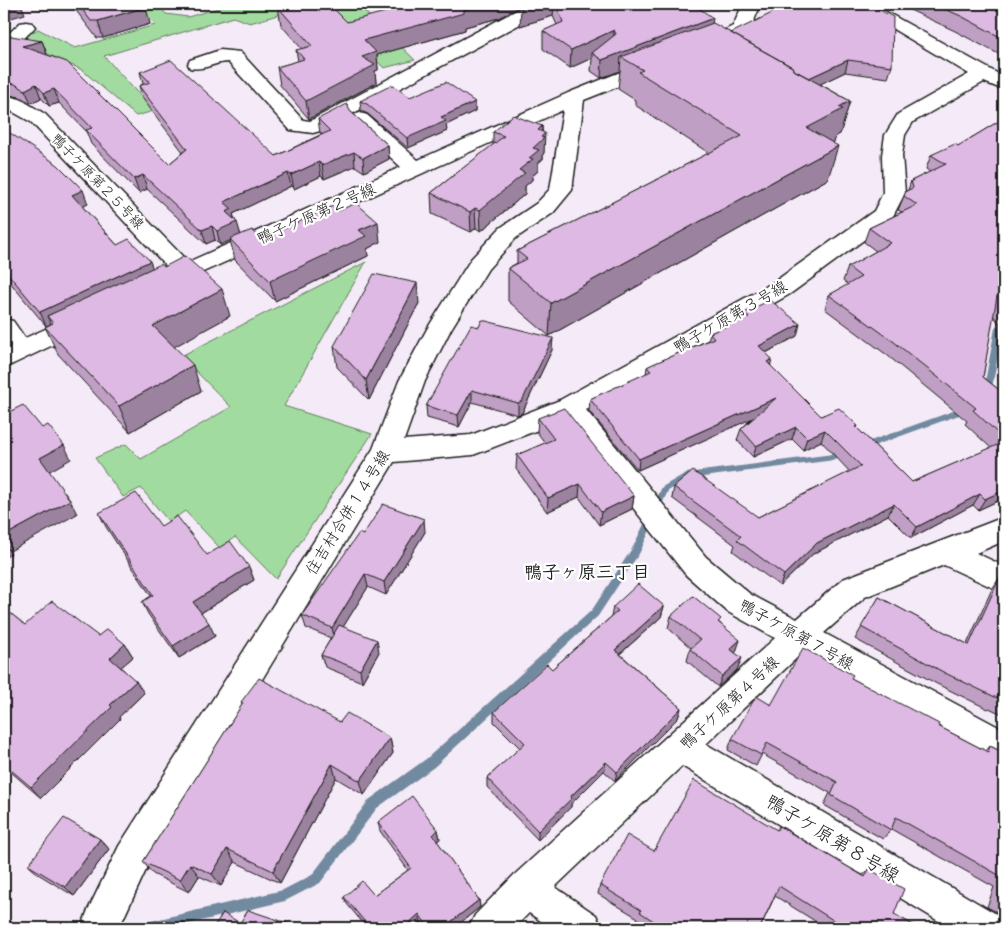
<svg xmlns="http://www.w3.org/2000/svg" width="1008" height="932" viewBox="0 0 1008 932" font-family="'Architects Daughter','Klee One',sans-serif">
  <rect width="100%" height="100%" fill="#f5eaf7"/>
  <filter id="ink" filterUnits="userSpaceOnUse"><feTurbulence type="fractalNoise" baseFrequency=".02" numOctaves="2"/><feDisplacementMap in="SourceGraphic" scale="10" xChannelSelector="R" yChannelSelector="G"/><feConvolveMatrix kernelMatrix="1 2 1 2 8 2 1 2 1" color-interpolation-filters="sRGB"/></filter>
  <g filter="url(#ink)">
    <path fill="#a2db9f" stroke="#5f7c5e" d="M138 4H157L166 14 188 17 231 4H316L250 23 233 17 104 56 154 111 136 116 82 70 18 40 38 29 75 48 155 25Z
      M320 4H357L415 60 384 68Z
      M366 262 284 406 372 434 276 579 235 537 220 548 185 511 169 522 141 488 123 497 95 458 126 444 141 459 231 407 181 356Z"/>
    <g fill="none" stroke-linecap="round" stroke-linejoin="round">
      <path fill="#728a9f" fill-rule="evenodd" d="M1004 324V330H1003L991 393 987 396 983 393 995 328 996 326Z
        M967 406 971 409 970 411 865 449 862 450 858 447 859 445Z
        M845 450 848 451 849 453 848 455 834 460 688 479 668 491 640 552 598 616 434 767 377 808 320 883 285 901 171 928H141L143 924 147 922 283 890 312 875 369 800 426 759 592 610 633 547 662 487 686 473 833 454Z"/>
      <defs>
        <path id="minor" d="M528 4H549L524 22 320 131 313 133 290 130 228 62C215 62 204 71 190 68L188 64 190 60 220 50 240 52 303 120 310 121Z
          M743 4H761C757 12 753 27 746 33 738 41 714 53 702 50L700 46 702 42 733 26Z
          M850 4H872L1004 77V90L984 82 913 122 905 135 902 155 905 193 891 220 790 294 586 410 706 557 750 594 797 619 843 579 1004 517V541L976 553 1004 566V593L944 565 865 597 824 633 1004 730V763L992 758 802 653 706 744 998 915 1004 928H950L682 766 555 887 596 915 602 928H551L529 913 514 928H469L475 915 513 876 775 638 728 612 686 575 564 420 473 455 394 462 145 872 119 928H81L88 910 119 846 373 449 399 381 427 329 471 259 500 228 537 203 550 189 563 110 163 290 155 288 151 282 155 276 170 270 31 122 4 107V95L20 99 45 114 188 262 401 167 353 123 350 119 353 115 360 113 367 115 418 160 568 93 648 61 655 59 662 61 664 65 662 69 584 100 572 190 553 213 516 238 488 269 451 329 425 381 404 440 471 435 560 400 774 282 874 211 883 193 882 155 885 135 898 114 969 74 883 23 853 8Z
          M26 22 32 23 35 27 11 52 4 53V38L20 23Z
          M84 312 93 314 96 320 93 326 13 364 4 367V348L5 347 4 345V319L13 321 25 338Z"/>
      </defs>
      <use href="#minor" stroke="#1c1c1c" stroke-width="3"/>
      <use href="#minor" fill="#fff" fill-rule="evenodd"/>
    </g>
    <path fill="#bf9fc3" stroke="#1c1c1c" d="M71 4H142L150 24 103 38H97Z
      M527 4H693L712 24 731 33 892 66 888 78 845 72 820 84 850 101 840 134 836 136 834 142 832 143 828 179 549 336 508 301V268L517 263V251L709 153 635 105V100L618 89 620 71 601 78 591 71 592 58 570 68 543 49V31L557 25 553 16 520 26Z
      M897 4H1004V57L955 31Z
      M278 7 347 22 499 18 465 27V30L377 55 378 70 375 71 376 83 309 119 280 85 277 67 298 61 296 50 302 49 281 25Z
      M4 41H42L47 54H46L169 164 183 152 143 99 139 86 143 84 140 72 276 156 322 134 320 133 318 119 350 111 388 145 389 159 364 172 355 166 324 179 321 176 294 189 291 186 233 214 241 235 262 239 338 211 380 242 367 249 368 256 275 301 235 260 230 240 220 245 215 240 206 244 147 189 139 193 91 144 86 131 59 103 49 106 41 98 31 103 20 97 4 94Z
      M410 97 475 102V111L446 125 447 131 408 148 368 114 361 111 360 101Z
      M1004 118V330L993 315 983 377 1003 393 1004 392V498L978 510 973 505 911 538 888 515 813 554 780 586 733 551 735 545 672 498 674 487 758 517 850 472 821 441 803 450 792 439 753 457 737 440 741 429 752 418 638 470 589 411 590 399 646 374 647 367 708 340 710 333 743 320 744 313 797 336 766 353 771 366 821 416 858 426 857 428 912 482 991 448 965 424 967 421 887 355 825 309 829 295 848 285 843 281 848 267 876 251 864 242 869 228 902 212 898 210 904 196 908 190 911 181 930 172 926 169 931 155 958 146Z
      M542 126 544 153 543 154V159L538 163V171L532 176V180L525 186V194L481 231 476 228 471 232 432 214 431 193 493 145V132Z
      M4 129 88 204 82 206 117 245 153 268 164 267 230 316 174 346 201 391 130 432 58 354 45 327 51 324 46 326 4 275Z
      M419 303 369 400 337 367 334 346Z
      M552 350 522 413 518 415 472 402 459 427 427 418 426 406Z
      M538 418 634 496 632 509 599 525 579 497 547 512 516 469 517 455 545 443 537 432Z
      M99 513 161 526 207 555 249 567 254 580 201 613 215 636 179 658 148 614 142 602 151 596 106 527Z
      M425 532 386 595 368 587 343 627 379 652 362 682 325 667 321 655 331 638 306 628 302 615 363 535Z
      M1000 577 1004 578V715L989 708 988 709 937 684 855 639 879 597 967 644 992 589Z
      M664 606 661 617 620 654 681 708 678 718 615 781 604 771 571 804V807L538 840 487 787V778L520 748 494 722V712L552 669 611 617 613 607Z
      M4 608 25 625 98 636 125 644 133 657 121 667 144 693 119 717 120 719 41 798 4 766Z
      M671 616 720 623 736 652H735L737 670 718 687 687 661 690 649 691 648 668 628Z
      M851 678 938 726 986 751 990 746 1004 753V919L1001 917 999 913 987 907 994 887 891 829 883 839 824 805 830 793 762 754 756 766 728 750 732 739 771 705Z
      M241 702 340 722 390 738 393 753 364 795 336 778 280 883 235 862 221 886 199 876 189 892 153 874 143 862 242 705Z
      M378 822 438 830 440 839 437 841 479 900 480 907 454 928H425L421 922 414 928H367L347 904 344 897 374 895 408 870 380 831Z
      M777 830 863 875 869 869 894 914 918 928H826L775 896 760 928H649L637 920 638 918 598 894 600 885 654 851Z
      M100 839 109 849 74 896 38 874 28 865Z"/>
    <path fill="#9b829f" stroke="#1c1c1c" d="M16 4H21L25 14 4 20V7Z
      M60 4H69L61 6Z
      M484 4H524L499 18 465 27V30L377 55 378 70 375 71 376 83 309 119 306 101 362 57 364 40Z
      M536 4H554L553 16 520 26 521 8Z
      M146 7 150 24 103 38 98 21Z
      M713 18 710 36 621 57 620 71 601 78 602 60Z
      M614 30 613 48 592 53V58L570 68 571 50Z
      M42 41 47 54 27 59 22 46Z
      M848 60 845 72 806 91 809 78Z
      M36 84 41 98 31 103 25 90Z
      M54 89 59 103 49 106 44 93Z
      M7 100 12 114 4 118V102Z
      M850 101 840 134 836 136 834 142 799 161 807 128 839 107Z
      M475 102V111L446 125 447 131 408 148 407 138 441 117Z
      M542 126V136L545 133 544 153 543 154V159L538 163V171L532 176V180L525 186V194L481 231 480 210 519 170 529 158 533 148 538 130Z
      M388 145 389 159 364 172 363 158Z
      M838 146 828 179 549 336 551 303Z
      M354 152 355 166 324 179 322 165Z
      M319 162 321 176 294 189 291 175Z
      M288 173 291 186 233 214 235 223 237 222 241 236 220 245 217 231 224 202Z
      M143 175 147 189 139 193 134 179Z
      M83 190 88 204 77 209 72 195Z
      M475 208 476 228 471 232 470 212Z
      M378 222 380 242 367 249 368 256 275 301 270 281 359 230Z
      M212 226 215 240 206 244 202 230Z
      M150 261 155 275 47 316 51 324 46 326 40 312Z
      M417 283 419 303 369 400 366 380Z
      M222 289 230 316 163 353 153 326Z
      M800 324 797 336 756 358 759 346Z
      M553 338 552 350 522 413 518 415V403Z
      M772 359 769 371 767 362Z
      M193 365 201 391 130 432 119 406Z
      M472 390V402L459 427 458 415Z
      M776 398 773 409 638 470 639 459Z
      M796 427 792 439 753 457 756 446Z
      M825 430 821 441 803 450 807 438Z
      M1004 437V448L995 452 1003 438Z
      M64 445 71 459 48 472 40 458Z
      M580 484 579 497 547 512 548 498Z
      M1004 490V498L978 510 985 499Z
      M980 494 973 505 911 538 917 527Z
      M634 496 632 509 599 525 601 512Z
      M70 500 77 514 10 551 4 543V536Z
      M894 504 888 515 813 554 780 586 784 575 817 543Z
      M424 519 425 532 386 595 384 582Z
      M4 543 11 554 4 558Z
      M249 567 254 580 199 614 193 602Z
      M365 574 368 587 335 640 332 628Z
      M664 606 661 617 613 660 615 650Z
      M209 623 215 636 179 658 173 646Z
      M377 640 379 652 362 682 360 670Z
      M740 640 736 652 726 661 730 649Z
      M125 644 133 657 118 670 110 658Z
      M742 658 737 670 718 687 722 676Z
      M136 681 144 693 119 717 120 719 41 798 31 787 110 705Z
      M681 708 678 718 615 781 617 772Z
      M390 738 393 753 364 795 360 781Z
      M606 762 604 771 571 804V807L538 840V831L571 796Z
      M332 764 336 778 280 883 273 871Z
      M438 830 440 839 434 844 433 835Z
      M100 839 109 849 74 896 65 887Z
      M227 849 235 862 221 886 212 874Z
      M190 864 199 876 189 892 180 880Z
      M479 900 480 907 454 928H443Z
      M419 914 421 922 414 928H404Z"/>
    <path fill="#deb9e3" stroke="#1c1c1c" d="M4 4H16L4 7Z
      M78 4H142L146 7 98 21H91Z
      M289 4H329L347 22 416 4H484L464 9V13L364 40 376 52 362 57 375 65 306 101 277 67 304 59 296 50 312 46 278 7Z
      M527 4H536L521 8Z
      M556 4H693L713 18 602 60 592 53 616 34 614 30 571 50 543 31 563 22Z
      M776 4H857L862 7 869 4 893 17 892 66 848 60 809 78 794 70V68L731 33 772 13Z
      M933 4H1004V39L961 16Z
      M713 23 794 68 792 69 850 101 839 107 843 109 807 128 838 146 551 303 508 268 527 259 517 251 742 136 638 72 643 70 621 57Z
      M11 36 42 41 22 46 67 62 169 164 187 149 139 86 150 82 140 72 171 60 276 156 330 131 318 119 347 104 350 111 388 145 363 158 354 152 322 165 319 162 291 175 288 173 224 202 232 209 226 212 237 222 217 231 212 226 202 230 143 175 134 179 86 130 92 128 54 89 44 93 36 84 25 90 15 84 4 82V41H6Z
      M446 82 475 102 441 117 446 121 407 138 367 104 360 101 392 85 410 97Z
      M513 115 542 126 538 130 545 133 541 137 544 138 533 148 539 150 529 158 533 159 519 170 525 173 480 210 475 208 470 212 431 193 504 136 493 132Z
      M1004 118V306L997 296 983 377 1003 393 1004 392V437L1003 438 973 410 976 408 893 341 829 295 861 277 848 267 890 243 869 228 917 205 904 196 906 191 913 188 911 181 946 164 931 155 955 144 958 146Z
      M4 129 58 165 83 190 72 195 117 245 129 239 150 261 40 312 4 269Z
      M356 203 378 222 359 230 366 236 270 281 230 239 252 230 262 239 333 206 338 211Z
      M185 256 222 289 153 326 193 365 119 406 45 327 53 323 47 316 161 264 164 267Z
      M374 274 417 283 366 380 334 346Z
      M770 300 800 324 759 346 772 359 767 362 821 416 839 408 858 426 856 427 912 482 1004 442V490L985 499 980 494 917 527 894 504 817 543 784 575 737 540 741 536 674 487 693 471 758 517 861 466 825 430 807 438 796 427 756 446 741 429 776 398 639 459 590 399 651 371 647 367 653 364 714 338 710 333 749 317 744 313Z
      M482 320 553 338 522 401 518 403 472 390 458 415 426 406 471 325 479 327Z
      M23 405 42 428 48 425 64 445 40 458 70 500 4 536V510L11 506 4 496V409L7 413Z
      M564 408 634 496 601 512 580 484 548 498 517 455 554 439 538 418Z
      M136 493 161 526 177 516 207 555 230 541 249 567 193 602 209 623 173 646 142 602 153 595 99 513Z
      M383 504 424 519 384 582 365 574 332 628 302 615 359 533 363 535Z
      M1000 577 1004 578V699L998 696 997 698 945 673 861 627 879 597 969 645Z
      M638 584 664 606 615 650 681 708 617 772 606 762 571 796 572 798 538 831 487 778 525 743 494 712 547 664 552 669 618 611 613 607Z
      M693 596 721 619 718 622 740 640 730 649 742 658 722 676 690 649 700 640 671 616Z
      M52 601 98 636 107 629 125 644 110 658 136 681 110 705 112 707 31 787 4 764V608L25 625Z
      M339 625 377 640 360 670 321 655Z
      M803 648 853 675 851 678 939 724 938 726 988 752 990 746 1004 753V878L896 817 891 830 831 795 837 782 767 743 761 755 732 739 756 696 771 705Z
      M259 678 340 722 347 713 390 738 360 781 332 764 273 871 227 849 212 874 190 864 180 880 143 862 243 703 241 702Z
      M694 780 777 830 779 826 865 877 869 869 904 889 894 914 918 928H843L844 927 779 886 760 928H664L640 912 641 910 600 885 627 835 654 851Z
      M412 796 438 830 433 835 479 900 443 928H429L419 914 404 928H370L344 897 362 881 374 895 411 868 378 822Z
      M64 818 100 839 65 887 28 865Z
      M1004 879V902L998 898Z
      M248 910 302 928H213L223 913 240 923Z"/>
  </g>
  <g text-anchor="middle" stroke-width="4.5" stroke-linejoin="round" paint-order="stroke">
    <g font-size="14" fill="#1c1c1c" stroke="#fff">
      <text transform="translate(98 181) rotate(46)" y="5">鴨子ケ原第２５号線</text>
    </g>
    <g font-size="16" fill="#1c1c1c" stroke="#fff">
      <text transform="translate(316 213) rotate(-24)" y="6">鴨子ケ原第２号線</text>
      <text transform="translate(730 316) rotate(-30)" y="6">鴨子ケ原第３号線</text>
      <text transform="translate(347 512) rotate(-58)" y="6">住吉村合併１４号線</text>
      <text transform="translate(797 634) rotate(29)" y="6">鴨子ケ原第７号線</text>
      <text transform="translate(729 702) rotate(-43)" y="6">鴨子ケ原第４号線</text>
    </g>
    <g font-size="18" font-weight="bold" fill="#1c1c1c" stroke="#fff">
      <text x="587" y="578">鴨子ヶ原三丁目</text>
    </g>
    <g font-size="19" fill="#1c1c1c" stroke="#fff">
      <text transform="translate(833 838) rotate(31)" y="7">鴨子ケ原第８号線</text>
    </g>
  </g>
  <rect width="1008" height="932" fill="none" stroke="#fff" stroke-width="20"/>
  <rect x="10" y="10" width="988" height="912" fill="none" stroke="#1c1c1c" stroke-width="2" filter="url(#ink)"/>
</svg>
